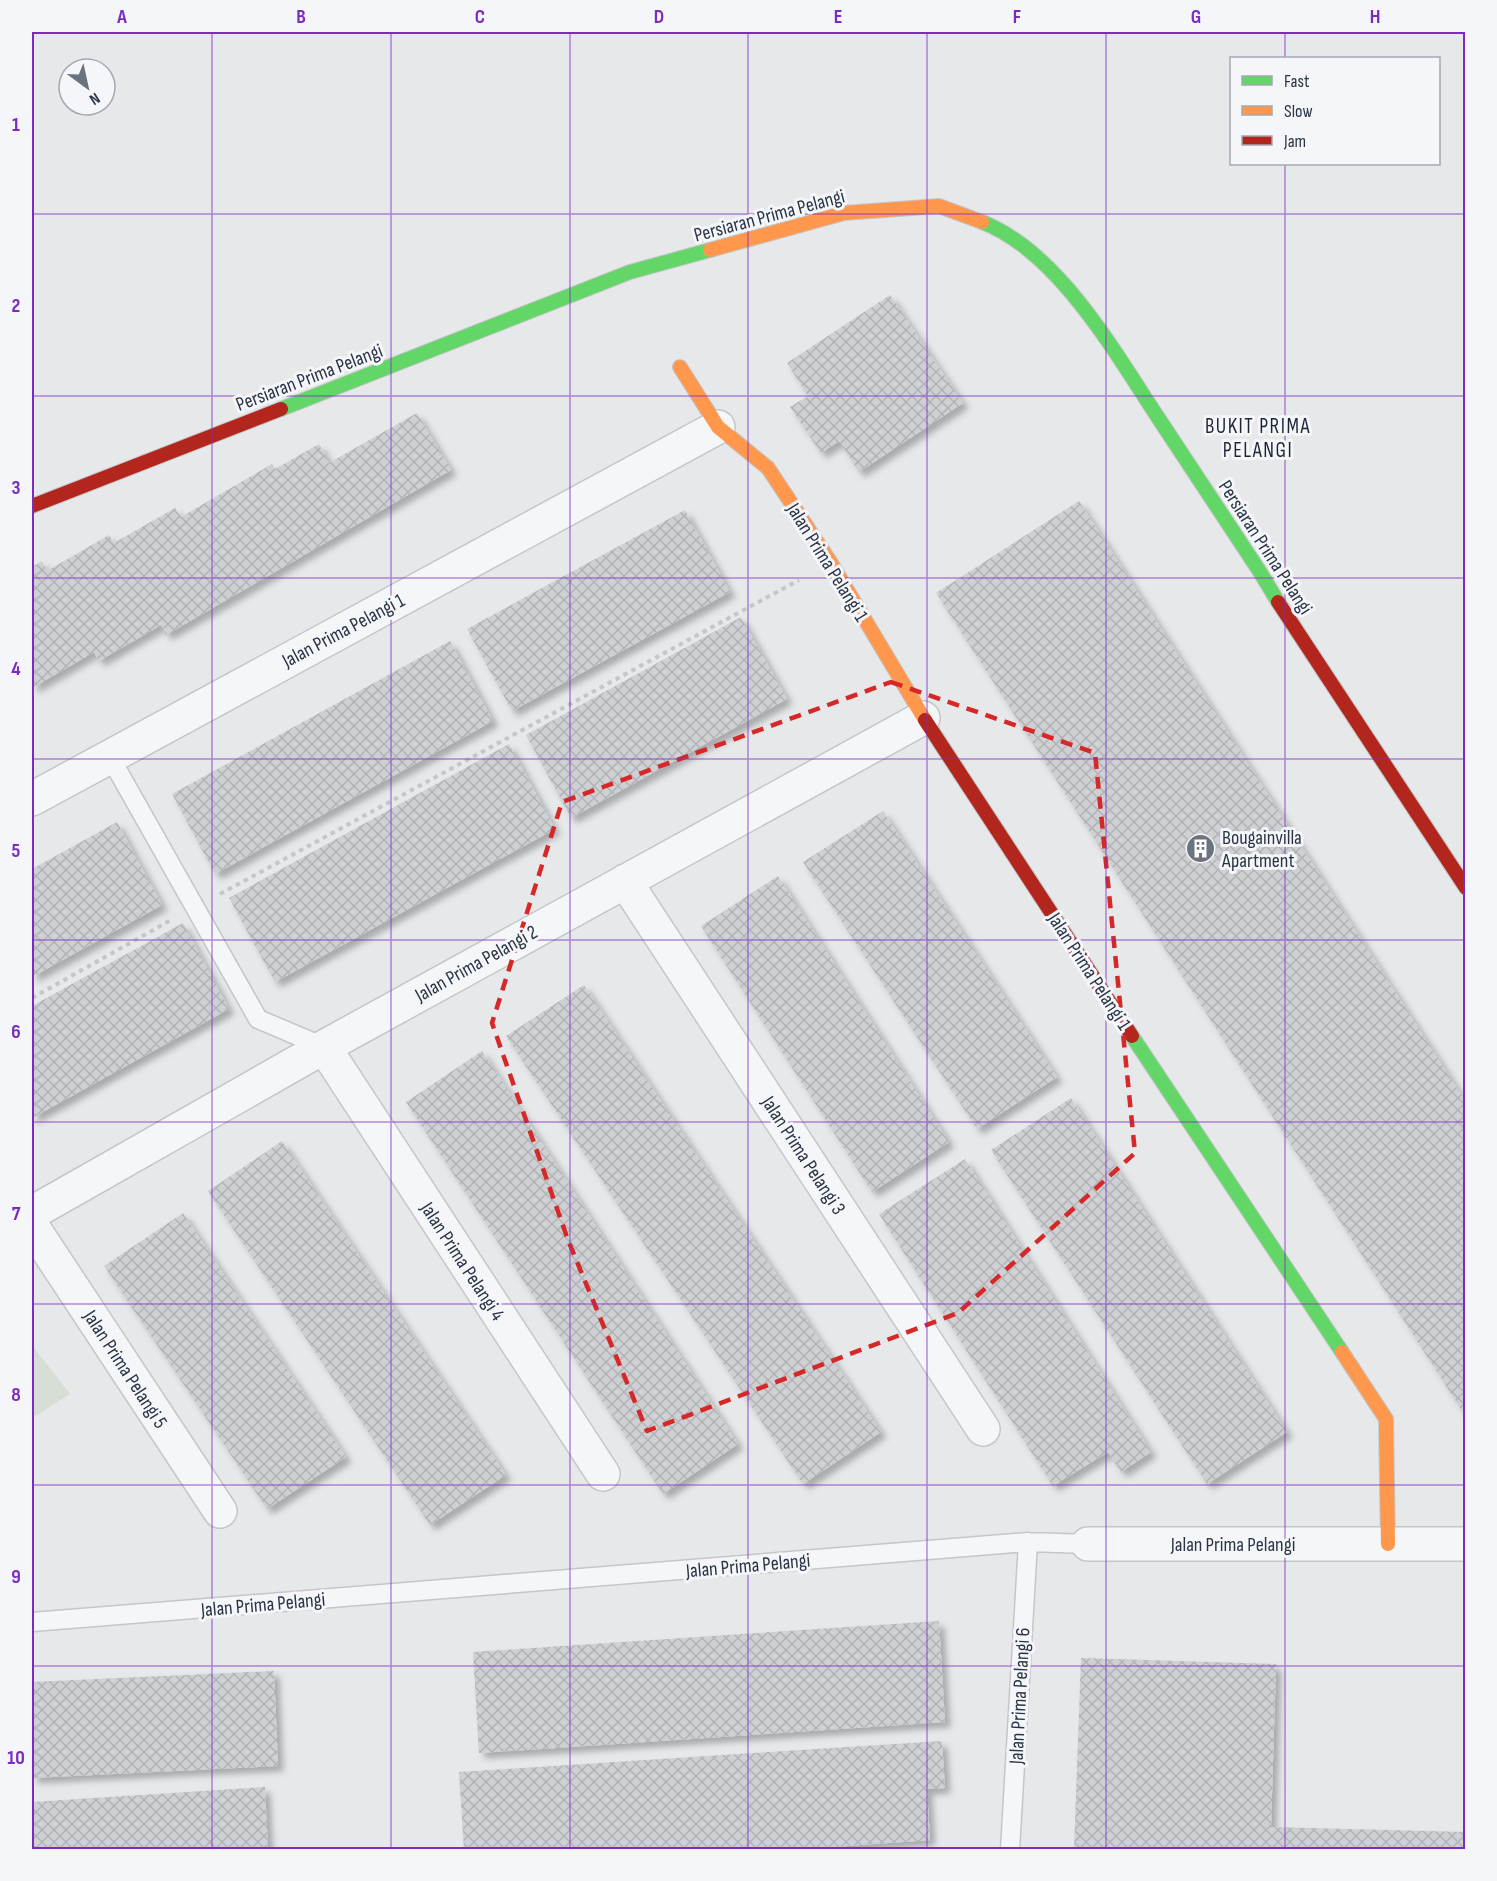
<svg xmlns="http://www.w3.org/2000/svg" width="1497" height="1881" viewBox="0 0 1497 1881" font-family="'Sofia Sans Condensed',sans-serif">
  <defs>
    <pattern id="building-cross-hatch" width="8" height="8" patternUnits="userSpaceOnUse" patternTransform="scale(1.5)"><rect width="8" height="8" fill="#ced0d3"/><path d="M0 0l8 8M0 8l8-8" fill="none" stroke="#b1b3b6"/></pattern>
    <filter id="shadow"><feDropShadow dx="5.5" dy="5.5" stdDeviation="3" flood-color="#0004"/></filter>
  </defs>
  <rect width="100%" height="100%" fill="#e6e8ea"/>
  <path fill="#d6ded6" d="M32 1345 70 1394 32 1418Z"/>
  <path fill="url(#building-cross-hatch)" filter="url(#shadow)" d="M890 295 963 403 859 472 839 441 821 453 790 407 808 396 787 363Z
    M417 413 451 470 166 635 161 625 99 661 94 652 32 688V567L42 561 47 571 109 535 114 543 175 508 181 517 272 464 275 469 319 444 329 463Z
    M1079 501 1466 1102V1417L936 593Z
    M685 510 730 592 512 711 467 629Z
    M741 617 787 699 571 818 526 735Z
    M450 641 493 721 215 874 172 794Z
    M509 744 555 829 275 982 229 898Z
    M883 811 1057 1077 977 1129 803 862Z
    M117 822 162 905 32 977V869Z
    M778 876 949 1142 872 1192 701 926Z
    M183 923 229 1009 32 1118V1006Z
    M584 985 881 1432 803 1484 506 1036Z
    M482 1051 738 1444 663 1494 406 1102Z
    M1071 1098 1287 1432 1207 1484 991 1150Z
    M282 1141 506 1475 430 1525 208 1191Z
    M965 1159 1151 1452 1121 1472 1108 1452 1053 1486 879 1214Z
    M183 1213 346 1457 267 1509 104 1266Z
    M939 1621 945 1722 479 1753 473 1652Z
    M1081 1658 1276 1664 1271 1827 1466 1832V1850H1074Z
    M274 1671 278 1766 32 1778V1682Z
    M942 1741 945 1788 927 1789 930 1840 790 1850H464L459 1772Z
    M265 1787 268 1850H32V1802Z"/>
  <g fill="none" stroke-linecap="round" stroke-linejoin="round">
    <defs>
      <path id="lane" d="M110 757 258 1019 324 1047
        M32 1622 1028 1542 1088 1544
        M1010 1850 1028 1542"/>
      <path id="street" d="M32 799 718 427
        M625 881 983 1429
        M324 1047 603 1474
        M32 1213 324 1047 923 718
        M32 1226 220 1511
        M1088 1544H1466"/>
      <path id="fast" d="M982 222C1059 252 1115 353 1159 419 1193 470 1226 521 1260 572L1278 602
        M281 409 630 272 710 250
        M1132 1036 1342 1352"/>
      <path id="slow" d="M710 250 844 213 939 206 982 222
        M680 367 718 427 768 468 831 563 925 720
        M1342 1352 1386 1419 1388 1544"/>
      <path id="jam" d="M32 506 281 409
        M1278 602 1466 888
        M925 720 1132 1036"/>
    </defs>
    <use href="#lane" stroke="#c4c6c8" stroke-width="21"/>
    <use href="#street" stroke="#c4c6c8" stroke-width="36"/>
    <use href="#fast" stroke="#c4c6c8" stroke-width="16"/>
    <use href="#slow" stroke="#c4c6c8" stroke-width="16"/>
    <use href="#jam" stroke="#c4c6c8" stroke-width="16"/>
    <path stroke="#c5c6ca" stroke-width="4" stroke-dasharray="4.5 4.5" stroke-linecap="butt" d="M220 894 799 580
      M32 998 171 920"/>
    <use href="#lane" stroke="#f5f6f7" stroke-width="18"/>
    <use href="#street" stroke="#f5f6f7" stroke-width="33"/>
    <use href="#fast" stroke="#63d668" stroke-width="14"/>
    <use href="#slow" stroke="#ff974d" stroke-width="14"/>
    <use href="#jam" stroke="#b3261e" stroke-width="14"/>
  </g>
  <path fill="none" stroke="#d62828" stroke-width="4.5" stroke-dasharray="12 8" stroke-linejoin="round" d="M891 682 1095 753 1135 1153 958 1313 647 1431 568 1240 492 1023 562 802Z"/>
  <path fill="none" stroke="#7b2cbf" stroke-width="1.5" stroke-opacity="0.55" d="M212 32V1850M391 32V1850M570 32V1850M748 32V1850M927 32V1850M1106 32V1850M1285 32V58M1285 164V1850M32 214H1466M32 396H1466M32 578H1466M32 759H1466M32 940H1466M32 1122H1466M32 1304H1466M32 1485H1466M32 1666H1466"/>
  <defs>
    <symbol id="building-disc" viewBox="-11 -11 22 22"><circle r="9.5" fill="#6c737f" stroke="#f4f6f9"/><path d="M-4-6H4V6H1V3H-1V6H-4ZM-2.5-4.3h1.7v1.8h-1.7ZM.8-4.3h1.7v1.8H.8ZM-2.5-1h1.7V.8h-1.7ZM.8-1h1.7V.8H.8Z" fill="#fff"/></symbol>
  </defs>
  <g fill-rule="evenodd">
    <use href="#building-disc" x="1184" y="832" width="33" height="33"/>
  </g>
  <g text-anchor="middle" stroke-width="6" stroke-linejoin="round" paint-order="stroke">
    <g font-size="20" fill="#2b3445" stroke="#f4f6f9">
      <text transform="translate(769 215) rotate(-15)" y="7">Persiaran Prima Pelangi</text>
      <text transform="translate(309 377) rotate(-21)" y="7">Persiaran Prima Pelangi</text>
      <text transform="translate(1266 547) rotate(57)" y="7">Persiaran Prima Pelangi</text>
      <text transform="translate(828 562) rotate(58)" y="7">Jalan Prima Pelangi 1</text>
      <text transform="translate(343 630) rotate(-28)" y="7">Jalan Prima Pelangi 1</text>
      <text transform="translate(476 963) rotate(-29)" y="7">Jalan Prima Pelangi 2</text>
      <text transform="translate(1090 971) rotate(57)" y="7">Jalan Prima Pelangi 1</text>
      <text transform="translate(804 1155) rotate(57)" y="7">Jalan Prima Pelangi 3</text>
      <text transform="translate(463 1261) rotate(57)" y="7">Jalan Prima Pelangi 4</text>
      <text transform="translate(126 1369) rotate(57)" y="7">Jalan Prima Pelangi 5</text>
      <text x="1233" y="1551">Jalan Prima Pelangi</text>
      <text transform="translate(748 1565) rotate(-5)" y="7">Jalan Prima Pelangi</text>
      <text transform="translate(263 1604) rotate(-5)" y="7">Jalan Prima Pelangi</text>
      <text transform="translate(1019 1696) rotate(-87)" y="7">Jalan Prima Pelangi 6</text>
    </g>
    <g font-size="20" fill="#2b3445" stroke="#f4f6f9" text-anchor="start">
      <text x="1222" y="844">Bougainvilla<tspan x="1222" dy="23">Apartment</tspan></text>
    </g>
    <g font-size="21" letter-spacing="1.5" fill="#1d2536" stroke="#f4f6f9">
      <text x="1258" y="433">BUKIT PRIMA<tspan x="1258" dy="24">PELANGI</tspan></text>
    </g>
  </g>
  <rect width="1497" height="1881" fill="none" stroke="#f4f6f9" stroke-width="66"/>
  <rect x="1230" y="57" width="210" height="108" fill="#f4f6f9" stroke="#a4a8b1" stroke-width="1.5"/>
  <rect x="1242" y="76" width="30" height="9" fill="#63d668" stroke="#a4a8b1" stroke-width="1.5"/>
  <text x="1284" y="87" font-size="18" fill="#2b3445">Fast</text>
  <rect x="1242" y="106" width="30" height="9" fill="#ff974d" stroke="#a4a8b1" stroke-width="1.5"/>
  <text x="1284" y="117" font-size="18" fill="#2b3445">Slow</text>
  <rect x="1242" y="136" width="30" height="9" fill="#b3261e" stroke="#a4a8b1" stroke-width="1.5"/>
  <text x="1284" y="147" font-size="18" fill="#2b3445">Jam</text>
  <g transform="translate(87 87) rotate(147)"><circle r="28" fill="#f4f6f9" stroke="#a4a8b1" stroke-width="1.5"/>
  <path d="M0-4.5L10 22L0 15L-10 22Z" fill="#6c737f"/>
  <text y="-9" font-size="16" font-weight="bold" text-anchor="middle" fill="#2b3445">N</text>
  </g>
  <rect x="33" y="33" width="1431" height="1815" fill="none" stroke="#7b2cbf" stroke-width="2"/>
  <g font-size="20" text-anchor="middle" font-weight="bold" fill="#7b2cbf">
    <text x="122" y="23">A</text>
    <text x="301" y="23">B</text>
    <text x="480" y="23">C</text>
    <text x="659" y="23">D</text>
    <text x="838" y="23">E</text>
    <text x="1017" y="23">F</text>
    <text x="1196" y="23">G</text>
    <text x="1375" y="23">H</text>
    <text x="16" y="131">1</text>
    <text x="16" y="312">2</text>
    <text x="16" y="494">3</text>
    <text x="16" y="675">4</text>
    <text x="16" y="857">5</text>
    <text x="16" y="1038">6</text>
    <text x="16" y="1220">7</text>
    <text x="16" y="1401">8</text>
    <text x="16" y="1583">9</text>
    <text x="16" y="1764">10</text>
  </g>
</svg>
